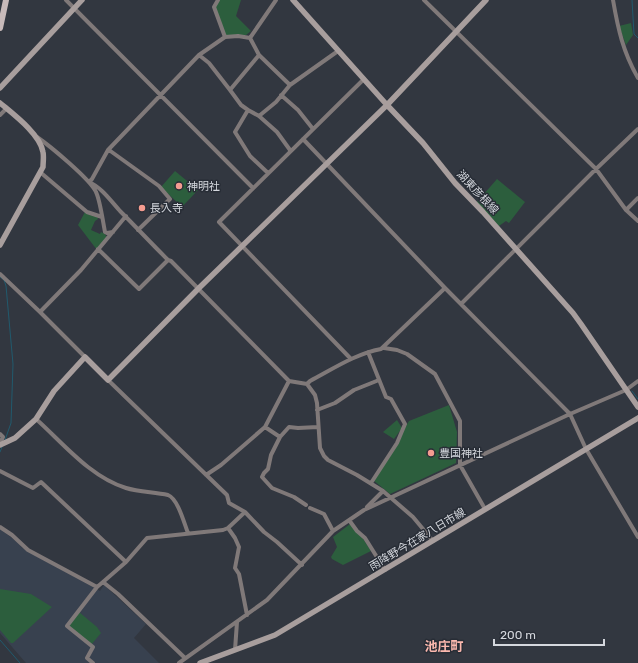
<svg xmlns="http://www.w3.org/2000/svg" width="638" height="663" viewBox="0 0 638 663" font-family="Rubik,'Noto Sans JP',sans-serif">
  <rect width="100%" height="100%" fill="#323740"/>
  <path fill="#38414f" d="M0 529 20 544 21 547 100 591 104 585 146 624 134 638 159 663H26L0 633Z"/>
  <path fill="#2c5e3d" d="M219 0H241L236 16 251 31 246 35 226 36 215 6Z
    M631 23 633 35 626 45 619 26Z
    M175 171 198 190 182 207 161 187Z
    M497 179 525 202 509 223 506 221 499 226 477 202Z
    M85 212 97 216 98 219 95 221 91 230 100 234 101 232 105 234 107 238 97 250 78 225Z
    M449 405 457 432 456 463 390 494 373 480 409 421Z
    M397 420 402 428 394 439 383 432Z
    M350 524 362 537 371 551 343 565 332 559 331 557 337 547 333 537Z
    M0 589 31 594 52 607 13 643H11L0 630Z
    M79 612 97 627 101 633 91 645 68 626Z"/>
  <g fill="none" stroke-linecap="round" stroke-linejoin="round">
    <path stroke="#215a6d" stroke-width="1" d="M632 0 634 34 638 38
      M0 277 4 280 6 286 13 364 11 423 5 440
      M632 391 638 399
      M0 452 2 447
      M0 640 20 663"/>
    <path stroke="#807979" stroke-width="4" d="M66 0 253 188
      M218 0 214 7 225 37
      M424 0 596 169 626 210 638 221
      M613 0C618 29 623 52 638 78
      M250 38 259 55 290 85 338 51
      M250 38 276 0
      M199 55 209 63 230 90
      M281 95 298 110 313 129
      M248 110 241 105 230 90 259 55
      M0 115 6 109
      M259 116 277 132 290 150
      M37 137C50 146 90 179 96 192 100 200 103 222 105 232L107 233 113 232
      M303 139 445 288 570 414 586 449 638 537
      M109 150 159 186 170 199 138 230
      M40 172 87 212 102 217
      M268 173 250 156 235 132 248 110 259 116 276 102 290 85
      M89 182C101 187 111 201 120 211 136 227 152 244 168 260L171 261 289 381 307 384 310 381C333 369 355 354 381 349L445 288
      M89 182 92 179 108 150 199 55 225 37 238 36 250 38
      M626 210 638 198
      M98 249 139 289 168 260
      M0 274 40 312 85 357
      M462 303 596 169 638 129
      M40 312 81 270 126 216
      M384 348 397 350 407 354 435 374 460 421V465L485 509
      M368 352 386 397 391 399 405 424 397 443 371 483
      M351 359 219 222 364 79
      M108 380 227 495 229 503 245 512 264 532 277 542 302 565
      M307 384 315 395 317 403 320 448 324 456 328 460 357 475 383 491 413 517 433 541
      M317 410 335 403 354 390 379 380
      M36 419C63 443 90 477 126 488 139 492 154 492 168 495 178 499 184 523 188 533
      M265 427 280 437 271 455 268 469 264 473 262 477 272 488 294 497 306 505
      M0 434 3 437 0 443
      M280 437 289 427 298 428 318 427
      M0 471 33 488 41 482 126 562
      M206 475 221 465 265 427 289 381
      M367 507 383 491
      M310 508 324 514 333 531
      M349 520 357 531 365 538 385 570
      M0 527 12 535 28 550 97 587
      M228 528 235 538 239 547 235 568 239 574 247 615
      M235 650 237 622
      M185 658 118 594 103 582 126 562 147 538 223 530 228 528 245 512
      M93 663 87 658 93 647 67 626 97 587 103 582
      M179 663 267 600 333 531 364 510 570 414 626 390 638 381"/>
    <path stroke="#a89e9d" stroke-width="5.5" d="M293 0 387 105 423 143 455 183 483 212 573 313 581 324 638 407
      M0 88 82 0
      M0 103C13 114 40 134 43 152 44 157 43 162 43 167L0 245
      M0 445 15 438 36 419 54 391 85 357 108 380 199 288 387 105 486 0
      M200 663 275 635 638 418"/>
    <path stroke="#c8baba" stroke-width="6" d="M0 28 6 0"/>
  </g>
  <g fill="#f59c90" stroke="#282d36" stroke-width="1.5">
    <circle cx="179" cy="186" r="4"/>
    <circle cx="142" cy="208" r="4"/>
    <circle cx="431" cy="453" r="4"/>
  </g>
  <g text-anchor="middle" stroke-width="3" stroke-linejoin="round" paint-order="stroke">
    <g font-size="11" fill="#d5d8de" stroke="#282d36" text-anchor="start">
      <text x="187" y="190">神明社</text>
      <text x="150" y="212">長入寺</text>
      <text x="439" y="457">豊国神社</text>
    </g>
    <g font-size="11" fill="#d5d8de" stroke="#282d36">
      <text transform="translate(478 192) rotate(47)" y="4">湖東彦根線</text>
      <text transform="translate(417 539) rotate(-31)" y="4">雨降野今在家八日市線</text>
    </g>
    <g font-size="13" font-weight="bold" fill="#fbb8ae" stroke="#282d36">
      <text x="444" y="651">池庄町</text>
    </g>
  </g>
  <path d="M494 639v6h110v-6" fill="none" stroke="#d5d8de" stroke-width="2"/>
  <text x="500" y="639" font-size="12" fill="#d5d8de" stroke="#282d36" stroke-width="3" paint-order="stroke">200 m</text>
</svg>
